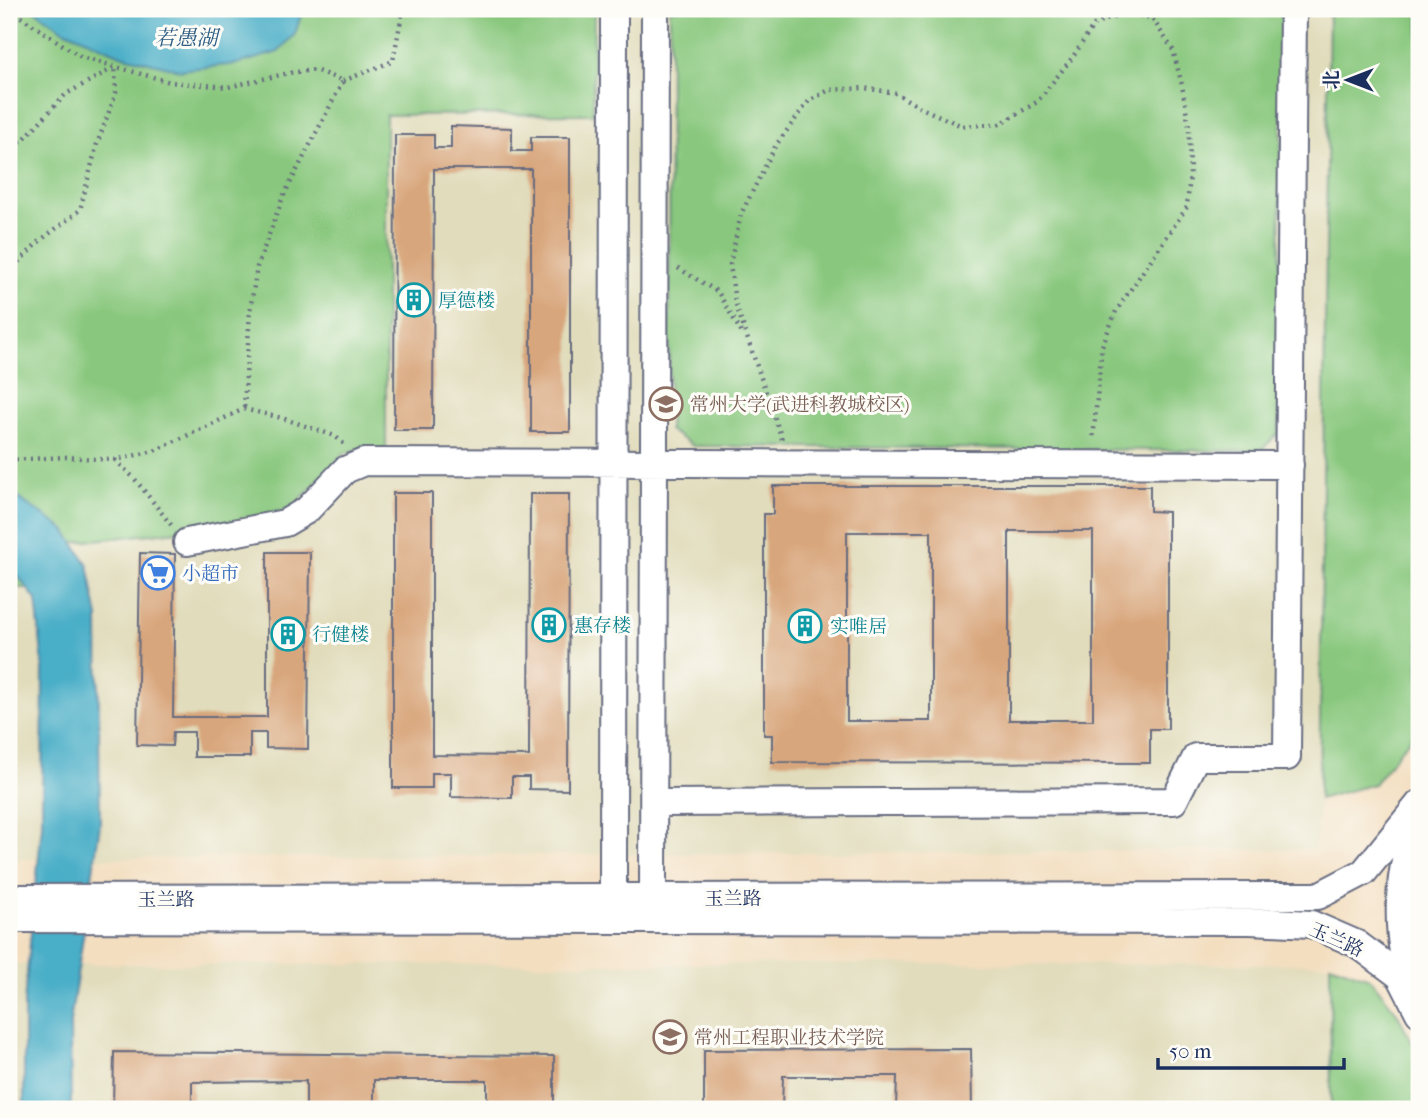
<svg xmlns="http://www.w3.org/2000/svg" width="1428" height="1118" viewBox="0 0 1428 1118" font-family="'IM FELL French Canon','Noto Serif SC',serif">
  <rect width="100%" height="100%" fill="#fdfcf7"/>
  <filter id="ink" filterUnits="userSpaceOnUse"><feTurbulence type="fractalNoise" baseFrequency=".0143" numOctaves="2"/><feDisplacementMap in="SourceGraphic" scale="14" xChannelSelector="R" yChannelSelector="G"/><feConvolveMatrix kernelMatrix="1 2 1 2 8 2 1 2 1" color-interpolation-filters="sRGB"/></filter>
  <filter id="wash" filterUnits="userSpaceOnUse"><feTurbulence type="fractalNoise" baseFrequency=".00686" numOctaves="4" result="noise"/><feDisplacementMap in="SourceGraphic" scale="28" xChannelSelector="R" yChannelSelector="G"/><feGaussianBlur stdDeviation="1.57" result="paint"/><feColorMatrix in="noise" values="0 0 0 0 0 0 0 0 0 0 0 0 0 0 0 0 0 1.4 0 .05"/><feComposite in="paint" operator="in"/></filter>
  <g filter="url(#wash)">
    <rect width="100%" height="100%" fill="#f3dec0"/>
    <path fill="#e1dcbb" d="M9 9H1329L1319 799 1316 849 9 859Z
      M9 964H1330L1331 1109H9Z"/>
    <path fill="#88c77d" stroke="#527b6e" stroke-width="2" d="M9 9H594L593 114 386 115V449L344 453 293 507 271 516 216 527 30 547V588H9Z
      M670 9H1282L1279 433 1260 451 693 446 669 430Z
      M1329 9H1419V727L1374 784 1319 799Z
      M1330 964 1370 978 1396 1011 1419 1055V1109H1331Z"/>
    <path fill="#48aec7" stroke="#326e92" stroke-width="2" d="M33 9H303L295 34 278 52 237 64 180 70 121 55 64 30Z
      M9 497 18 498 65 530 88 565 98 617 100 825 70 1022 71 1109H24V1002L42 825 43 665 36 600 9 564Z"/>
    <g id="blocks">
      <path fill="#d8a67c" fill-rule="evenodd" d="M451 126 512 128V151H531V137H570V432H531V169H434L433 430H394L395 135H434V148H451Z
        M773 486H1150V511L1168 512V729H1150V763L772 762V735H764V514H773ZM1009 531H1093V720H1009ZM847 532H931V721H847Z
        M393 493H432V755L529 756 530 494H569L568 790 529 789V777H512V798L451 797V773H432V788H393Z
        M267 552H310L308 749 266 748V733H250V757H194V732H173L172 746 137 745 140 553 175 554 173 717H267Z
        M971 1049 972 1109H896L897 1076H783L782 1109H704V1050Z
        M114 1052 554 1056V1109H487V1080H374V1109H306V1081L192 1082V1109H113Z"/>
    </g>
  </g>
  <g filter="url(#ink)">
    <use href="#blocks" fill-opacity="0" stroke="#676c80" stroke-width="2"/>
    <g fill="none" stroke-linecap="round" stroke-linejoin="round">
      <defs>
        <path id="minor" d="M614 9 613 898 630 919 653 898 655 9
          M187 542 285 523 307 510 345 470 364 462 1290 465
          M654 803 1174 801 1196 757H1287L1293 9
          M9 898 1318 896 1364 872 1419 804
          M9 919 1250 921 1311 924 1357 944 1400 976 1419 1013
          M1413 990C1393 935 1396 870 1419 816"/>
      </defs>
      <use href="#minor" stroke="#676c80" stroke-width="30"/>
      <path stroke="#676c80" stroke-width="4.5" stroke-dasharray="2 5" stroke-linecap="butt" d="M9 9 81 57 170 82 228 87 289 73 315 70 343 81 283 197 257 267 250 311 244 409
        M343 81 393 61 403 9
        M9 151 23 140 66 94 115 67 116 93 97 144 80 210 41 240 9 271
        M678 268 718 292 743 335
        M782 439 735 302 730 264 741 214 776 145 809 101 829 90 864 88 896 93 919 107 962 126 1000 124 1037 102 1072 58 1094 25 1124 13 1152 18 1173 50 1182 85 1189 127 1190 175 1187 207 1116 311 1102 346 1093 440
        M9 460 65 457 115 460 154 451 244 409 282 418 335 436 345 445
        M115 460 134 478 172 526"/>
      <use href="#minor" stroke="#fff" stroke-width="26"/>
    </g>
  </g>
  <defs>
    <symbol id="building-ring" viewBox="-11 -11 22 22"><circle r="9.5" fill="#fdfcf7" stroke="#0f9aa8" stroke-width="1.5"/><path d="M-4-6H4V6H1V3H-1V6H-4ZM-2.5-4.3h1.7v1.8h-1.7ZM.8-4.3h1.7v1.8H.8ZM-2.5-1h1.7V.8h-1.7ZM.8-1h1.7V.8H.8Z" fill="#0f9aa8"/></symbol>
    <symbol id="university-ring" viewBox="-11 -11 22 22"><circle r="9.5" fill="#fdfcf7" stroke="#8d6e63" stroke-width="1.5"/><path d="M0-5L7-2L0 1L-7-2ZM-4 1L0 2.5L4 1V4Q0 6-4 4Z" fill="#8d6e63"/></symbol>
    <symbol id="supermarket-ring" viewBox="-11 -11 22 22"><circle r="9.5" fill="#fdfcf7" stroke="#3f7fe0" stroke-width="1.5"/><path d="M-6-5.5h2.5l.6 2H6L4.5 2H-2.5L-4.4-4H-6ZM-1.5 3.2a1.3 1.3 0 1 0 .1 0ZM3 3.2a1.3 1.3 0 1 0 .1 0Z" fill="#3f7fe0"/></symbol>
  </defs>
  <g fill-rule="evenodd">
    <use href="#building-ring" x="395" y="281" width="38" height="38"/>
    <use href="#university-ring" x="647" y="385" width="38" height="38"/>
    <use href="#supermarket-ring" x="139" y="554" width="38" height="38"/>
    <use href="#building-ring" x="530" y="606" width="38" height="38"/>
    <use href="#building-ring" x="786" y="607" width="38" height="38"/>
    <use href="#building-ring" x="269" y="615" width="38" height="38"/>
    <use href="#university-ring" x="651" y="1018" width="38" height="38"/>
  </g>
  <g text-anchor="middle" stroke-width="6" stroke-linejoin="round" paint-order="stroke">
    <g font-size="19" fill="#0d838f" stroke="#fdfcf7" text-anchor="start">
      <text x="438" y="307">厚德楼</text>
      <text x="574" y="632">惠存楼</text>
      <text x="830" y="633">实唯居</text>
      <text x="312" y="641">行健楼</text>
    </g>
    <g font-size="19" fill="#785e54" stroke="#fdfcf7" text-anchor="start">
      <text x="690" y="411">常州大学(武进科教城校区)</text>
      <text x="694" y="1044">常州工程职业技术学院</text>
    </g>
    <g font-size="19" fill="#366cbe" stroke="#fdfcf7" text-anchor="start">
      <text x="182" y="580">小超市</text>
    </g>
    <g font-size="19" fill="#1b2f5e" stroke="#fdfcf7">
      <text x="733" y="905">玉兰路</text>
      <text x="166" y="906">玉兰路</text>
      <text transform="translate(1337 939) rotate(24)" y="7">玉兰路</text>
    </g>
    <g font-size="21" font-style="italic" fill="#2b5b83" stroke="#fdfcf7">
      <text x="186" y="45">若愚湖</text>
    </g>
  </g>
  <rect width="1428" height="1118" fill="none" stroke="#fdfcf7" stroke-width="35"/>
  <g transform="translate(1348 80) rotate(270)" stroke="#fdfcf7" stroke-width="5" paint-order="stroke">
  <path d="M0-5L12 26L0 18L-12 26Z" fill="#1b2f5e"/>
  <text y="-10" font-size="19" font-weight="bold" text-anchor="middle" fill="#1b2f5e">北</text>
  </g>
  <path d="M1158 1058v10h186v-10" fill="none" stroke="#1b2f5e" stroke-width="3.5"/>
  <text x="1169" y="1058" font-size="21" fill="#1b2f5e" stroke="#fdfcf7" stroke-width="5" paint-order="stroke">50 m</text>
</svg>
